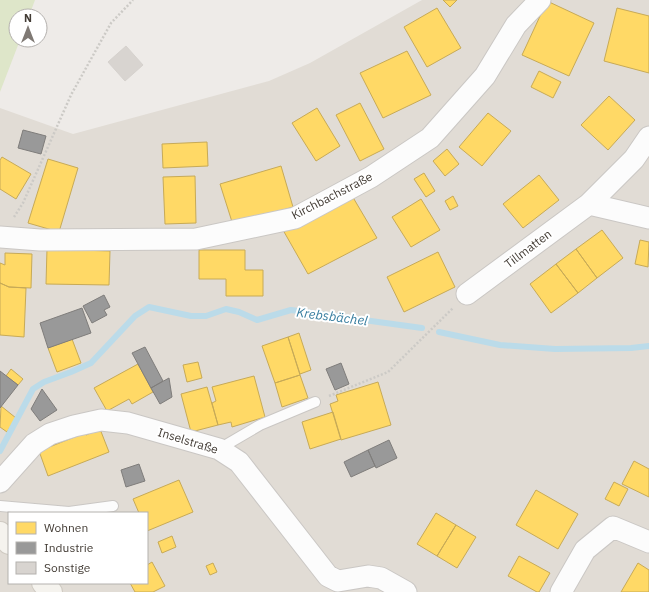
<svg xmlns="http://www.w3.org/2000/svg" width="649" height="592" viewBox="0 0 649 592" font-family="'IBM Plex Sans',sans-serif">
  <rect width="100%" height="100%" fill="#eeebe8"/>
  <path fill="#e1dcd5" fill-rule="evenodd" d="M422 0H649V592H0V108L73 134 269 81 310 63ZM9 513H147V583H9Z"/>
  <path fill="#dee6c9" d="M0 0H35L29 16H16V40H20L0 92Z"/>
  <path fill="#ffd966" stroke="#c7aa57" d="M443 0H457L450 7Z
    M547 1 594 23 569 76 522 55Z
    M437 8 461 48 427 67 404 27Z
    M617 8 649 16V73L604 61Z
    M407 51 431 95 383 118 360 73Z
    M539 71 561 82 553 98 531 87Z
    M609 96 635 120 608 150 581 125Z
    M360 103 384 149 360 161 336 115Z
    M317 108 340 146 316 161 292 123Z
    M488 113 511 131 482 166 459 147Z
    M207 142 208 166 163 168 162 144Z
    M447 149 459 164 445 176 433 161Z
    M2 157 31 174 16 199 0 189V160Z
    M48 159 78 168 59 232 28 223Z
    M281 166 293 207 233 225 220 184Z
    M424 173 435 191 426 197 414 179Z
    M539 175 559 200 523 228 503 204Z
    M195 176 196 223 165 224 163 177Z
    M351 194 377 238 308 274 283 230Z
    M453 196 458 206 450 210 445 201Z
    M421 199 440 230 411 247 392 217Z
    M602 230 623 258 597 278 576 249Z
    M640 240 649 242 648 267 635 264Z
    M47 249 110 251 109 285 46 284Z
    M576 249 597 278 578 293 556 264Z
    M199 250H245V270H263V296H226V279H199Z
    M438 252 455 287 404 312 387 277Z
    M5 253 32 254 31 288 9 287 0 283V263L5 265Z
    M556 264 578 293 551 313 530 284Z
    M0 283 9 287 26 288 24 337 0 335Z
    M299 333 311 370 300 374 288 337Z
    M288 337 300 375 275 383 262 346Z
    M72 339 81 363 57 372 48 348Z
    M198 362 202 378 187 382 183 365Z
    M138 364 153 392 132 404 129 399 107 411 94 388Z
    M11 369 23 379 18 385 6 376Z
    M300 375 308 398 282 407 275 383Z
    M254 376 265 417 232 427 231 422 218 425 212 403 216 401 212 387Z
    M378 382 391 425 341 440 330 404 338 401 336 395Z
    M207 387 218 425 191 432 181 394Z
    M1 406 16 418 7 432 0 427Z
    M333 412 341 439 310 449 302 422Z
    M100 429 109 452 48 476 39 451 85 433 86 435Z
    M634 461 649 469V497L622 484Z
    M179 480 193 512 147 531V513H139L133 499Z
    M614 482 628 489 619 506 605 499Z
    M536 490 578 514 558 549 516 525Z
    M436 513 456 525 437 556 417 544Z
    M456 525 476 537 457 568 437 556Z
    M172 536 176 547 162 553 158 542Z
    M519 556 550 573 539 592H537L508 576Z
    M152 562 165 586 153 592H135L130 583H147V565Z
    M213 563 217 572 210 575 206 566Z
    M638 563 649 570V592H621Z"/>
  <path fill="#999" stroke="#7f7d7b" d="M23 130 46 136 41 154 18 148Z
    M104 295 110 307 104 310 107 315 92 323 83 306Z
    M82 308 91 333 48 348 40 323Z
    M145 347 163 381 151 388 132 353Z
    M341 363 349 384 335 390 326 369Z
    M0 371 18 385 0 408Z
    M169 378 172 397 160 404 151 388Z
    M42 389 57 410 40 421 31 409Z
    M389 440 397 458 376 468 368 450Z
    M368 450 375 466 351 477 344 462Z
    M139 464 145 481 126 487 121 470Z"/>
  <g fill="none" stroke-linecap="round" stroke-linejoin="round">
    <path stroke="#bbdbe9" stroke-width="6" d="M439 332 500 345 555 349 631 348 649 346
      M0 451 33 389 44 382 71 372 91 363 135 316 149 307 191 316H206L226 309 239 312 257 320 291 310 422 328"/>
  </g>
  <path fill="#d8d4d0" stroke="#d6d2ce" d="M126 46 143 65 125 81 108 62Z"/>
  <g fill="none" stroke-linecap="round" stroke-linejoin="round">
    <defs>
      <path id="service" d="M219 449 260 425 315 402
        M0 506 69 512 113 506"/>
      <path id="minor" d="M649 137 634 159 589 204 649 218
        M0 237 40 240 196 239 295 218 371 177 430 138 485 76 516 25 540 0
        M467 294 589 204
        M0 482 34 444 50 434 74 426 101 420 128 423 219 449 239 462 328 576 338 581 368 576 381 578 406 592
        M561 592 585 550 613 527 649 542"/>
      <path id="secondary" d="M0 533 9 543
        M43 583 51 592"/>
    </defs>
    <use href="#service" stroke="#cac7c4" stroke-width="12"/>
    <use href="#minor" stroke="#cac7c4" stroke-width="23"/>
    <use href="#secondary" stroke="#cfcac2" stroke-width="24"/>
    <path stroke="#cccac6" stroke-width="2.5" stroke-dasharray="2 2" stroke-linecap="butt" d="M14 217 23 203 71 95 111 23 133 0
      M329 396 388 372 453 308"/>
    <use href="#service" stroke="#fcfcfc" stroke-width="10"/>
    <use href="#minor" stroke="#fcfcfc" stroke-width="21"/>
    <use href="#secondary" stroke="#f5f3ee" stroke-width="22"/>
  </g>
  <g text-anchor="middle" stroke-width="4" stroke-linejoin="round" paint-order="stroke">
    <g font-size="12" fill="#433c35" stroke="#fff">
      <text transform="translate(332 196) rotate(-27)" y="4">Kirchbachstraße</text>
      <text transform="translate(528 249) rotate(-37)" y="4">Tillmatten</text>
      <text transform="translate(188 441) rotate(17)" y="4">Inselstraße</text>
    </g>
    <g font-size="13" font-style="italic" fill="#357c9e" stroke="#fff">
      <text transform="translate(332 316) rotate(7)" y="5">Krebsbächel</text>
    </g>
  </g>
  <rect x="8" y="512" width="140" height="72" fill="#ffffff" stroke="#b4b1ae"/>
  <rect x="16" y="522" width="20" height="12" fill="#ffd966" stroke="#b4b1ae"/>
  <text x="44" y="532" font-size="12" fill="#433c35">Wohnen</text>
  <rect x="16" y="542" width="20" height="12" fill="#999999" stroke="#b4b1ae"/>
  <text x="44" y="552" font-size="12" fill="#433c35">Industrie</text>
  <rect x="16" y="562" width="20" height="12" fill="#d8d4d0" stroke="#b4b1ae"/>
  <text x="44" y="572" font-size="12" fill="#433c35">Sonstige</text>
  <g transform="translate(28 28)"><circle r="19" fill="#ffffff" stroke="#b4b1ae"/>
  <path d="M0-3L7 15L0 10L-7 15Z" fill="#7f7974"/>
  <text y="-6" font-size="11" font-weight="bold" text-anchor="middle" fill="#433c35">N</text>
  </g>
</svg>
